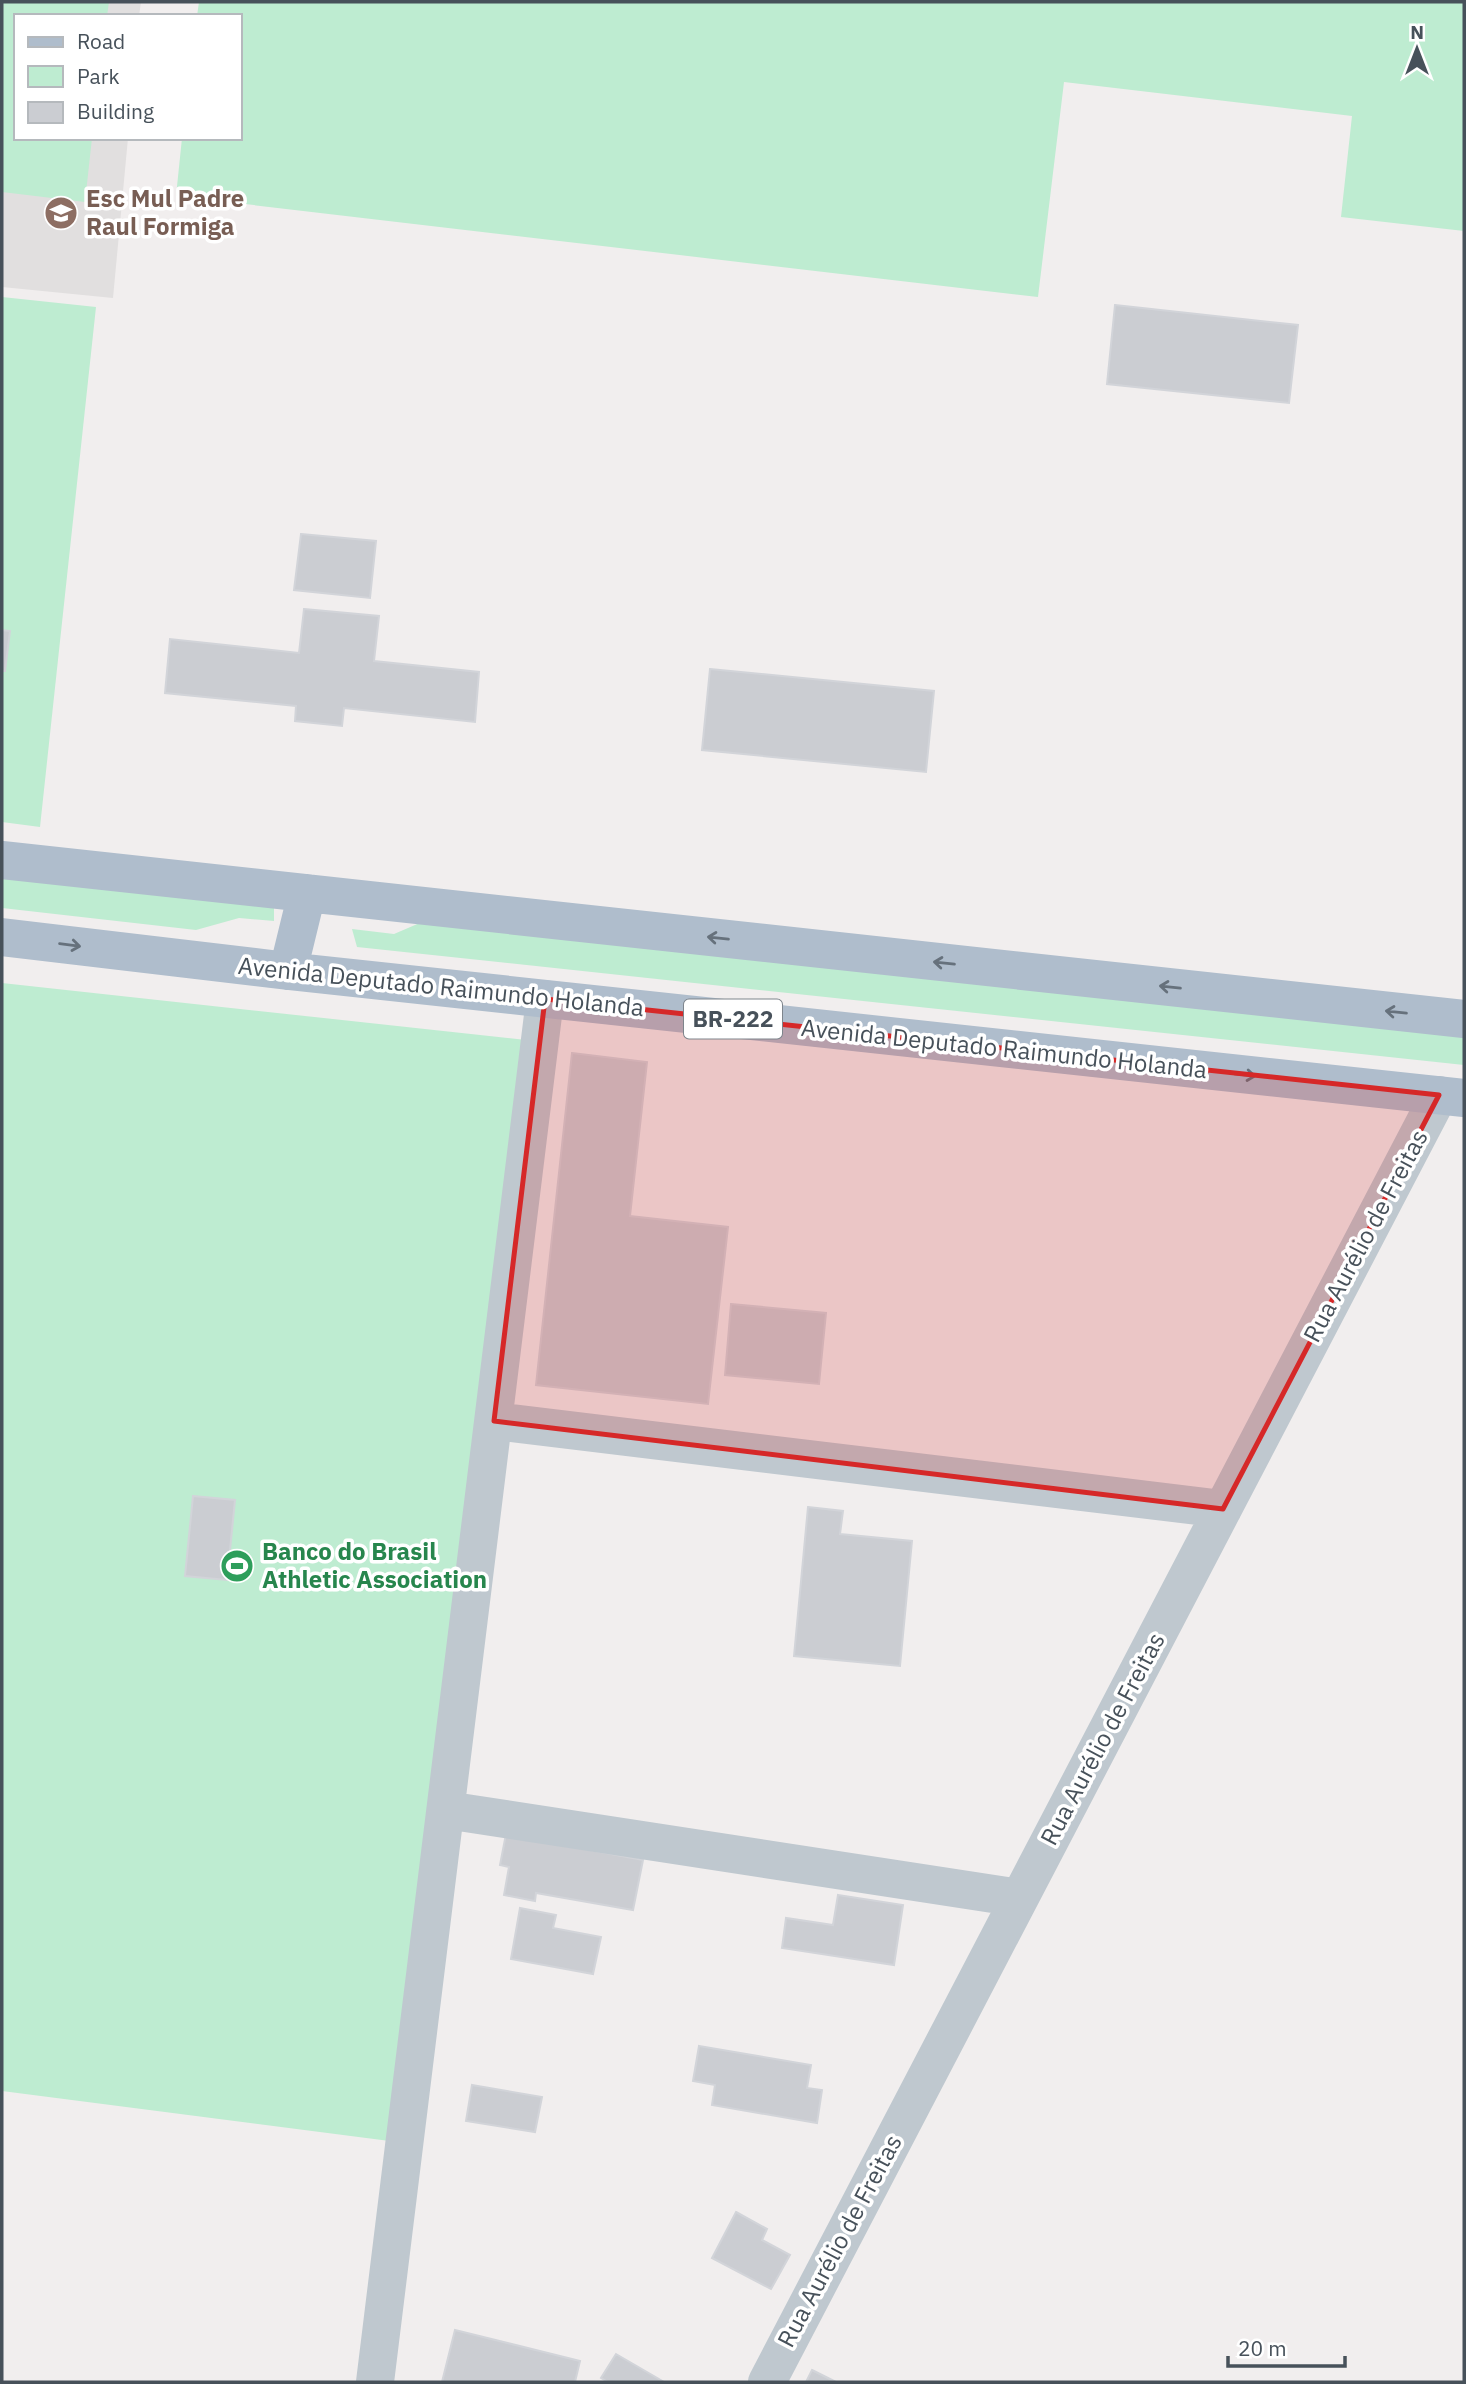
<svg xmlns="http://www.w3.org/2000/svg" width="1466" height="2384" viewBox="0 0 1466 2384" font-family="'IBM Plex Sans',sans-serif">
  <rect width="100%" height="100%" fill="#f1eeee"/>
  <path fill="#e1dfdf" d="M2 2H141L139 16H16V138H128L113 298 2 287Z"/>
  <path fill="#beecd1" d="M2 2H109L107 16H16V138H92L85 202 2 192Z
    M199 2H1464V231L1341 217 1352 116 1064 82 1038 297 176 196 182 138H240V16H197Z
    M2 297 96 307 40 827 2 822Z
    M2 877 274 907V921L239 918 196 930 2 908Z
    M422 922 1464 1034V1065L357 947 352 929 394 934Z
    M2 983 535 1041 405 2143 2 2091Z"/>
  <path fill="#cbcdd2" stroke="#d2d4d9" stroke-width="2" d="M1115 305 1298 325 1289 403 1107 384Z
    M301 534 376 541 370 598 294 590Z
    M304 609 379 616 374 661 479 672 475 722 344 708 342 726 295 721 296 706 165 693 170 639 299 653Z
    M2 630 10 631 5 671H2Z
    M710 669 934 691 926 772 702 750Z
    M572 1053 647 1062 630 1216 728 1227 708 1404 536 1385Z
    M731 1304 826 1313 819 1384 725 1375Z
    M193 1496 235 1500 227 1580 185 1576Z
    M808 1507 843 1511 840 1534 912 1541 900 1666 794 1656Z
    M506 1834 643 1860 633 1910 536 1893 535 1901 504 1895 509 1867 500 1865Z
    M838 1895 903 1905 894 1965 782 1948 786 1918 833 1925Z
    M520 1908 556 1915 553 1928 601 1937 593 1974 511 1959Z
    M699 2046 811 2065 807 2088 822 2090 817 2123 712 2105 715 2085 693 2081Z
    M472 2085 542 2097 535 2132 466 2121Z
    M736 2212 767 2229 762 2240 790 2255 771 2289 712 2258Z
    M455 2330 580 2361 575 2382H442Z
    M616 2354 664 2382H608L601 2378Z
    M812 2370 836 2382H806Z"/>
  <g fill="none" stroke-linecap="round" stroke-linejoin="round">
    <path stroke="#bfc8cf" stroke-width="38" d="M494 1421 1223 1509
      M446 1810 1019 1898
      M375 2382 545 999
      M767 2382 1439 1095"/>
    <path stroke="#afbdcc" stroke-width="38" d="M2 860 1464 1019
      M2 937 288 971 1464 1098
      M288 971 307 893"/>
  </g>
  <defs><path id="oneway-shaft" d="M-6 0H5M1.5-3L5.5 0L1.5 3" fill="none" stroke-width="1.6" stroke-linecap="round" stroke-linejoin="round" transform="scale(1.75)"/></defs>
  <g stroke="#66717c">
    <use href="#oneway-shaft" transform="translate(718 938) rotate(-174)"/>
    <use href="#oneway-shaft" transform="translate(70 945) rotate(7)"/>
    <use href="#oneway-shaft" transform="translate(944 963) rotate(-174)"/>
    <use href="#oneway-shaft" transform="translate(1170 987) rotate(-174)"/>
    <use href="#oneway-shaft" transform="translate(1396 1012) rotate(-174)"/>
    <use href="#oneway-shaft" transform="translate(1245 1075) rotate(6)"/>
  </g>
  <path fill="#d62828" fill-opacity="0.2" stroke="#d62828" stroke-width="5" stroke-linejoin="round" d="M545 999 1439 1095 1223 1509 494 1421Z"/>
  <defs>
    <symbol id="school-disc" viewBox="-11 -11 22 22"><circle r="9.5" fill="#8d6e63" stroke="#fff"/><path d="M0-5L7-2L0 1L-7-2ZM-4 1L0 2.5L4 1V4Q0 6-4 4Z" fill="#fff"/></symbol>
    <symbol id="stadium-disc" viewBox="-11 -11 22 22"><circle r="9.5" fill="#2e9e5b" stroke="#fff"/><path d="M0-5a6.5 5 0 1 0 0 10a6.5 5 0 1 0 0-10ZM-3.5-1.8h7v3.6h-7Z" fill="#fff"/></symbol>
  </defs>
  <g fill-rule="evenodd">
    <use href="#school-disc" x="42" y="194" width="38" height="38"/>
    <use href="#stadium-disc" x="218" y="1547" width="38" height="38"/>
  </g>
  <g text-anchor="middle" stroke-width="7" stroke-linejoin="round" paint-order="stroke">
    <rect fill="#fff" stroke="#7e858c" stroke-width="2" x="684" y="999.5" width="98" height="39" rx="5"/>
    <g font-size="23" font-weight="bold" fill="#47515a">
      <text x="733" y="1027">BR-222</text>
    </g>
    <g font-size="24" font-weight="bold" fill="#785e54" stroke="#fff" text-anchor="start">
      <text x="86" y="207">Esc Mul Padre<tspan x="86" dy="28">Raul Formiga</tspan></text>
    </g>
    <g font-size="24" fill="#47515a" stroke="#fff">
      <text transform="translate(441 987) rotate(6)" y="8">Avenida Deputado Raimundo Holanda</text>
      <text transform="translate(1004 1049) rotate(6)" y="8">Avenida Deputado Raimundo Holanda</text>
      <text transform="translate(1366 1236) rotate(-62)" y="8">Rua Aurélio de Freitas</text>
      <text transform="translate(1103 1739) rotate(-62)" y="8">Rua Aurélio de Freitas</text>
      <text transform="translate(840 2241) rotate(-62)" y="8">Rua Aurélio de Freitas</text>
    </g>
    <g font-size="24" font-weight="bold" fill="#27864d" stroke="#fff" text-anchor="start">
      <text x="262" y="1560">Banco do Brasil<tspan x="262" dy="28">Athletic Association</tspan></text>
    </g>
  </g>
  <rect width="1466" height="2384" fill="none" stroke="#47515a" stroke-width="7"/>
  <rect x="14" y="14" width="228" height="126" fill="#ffffff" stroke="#b5b9bd" stroke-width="2"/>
  <rect x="28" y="37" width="35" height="10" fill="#afbdcc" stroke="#b5b9bd" stroke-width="2"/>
  <text x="77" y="49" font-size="21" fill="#47515a">Road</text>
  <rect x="28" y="66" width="35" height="21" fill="#beecd1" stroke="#b5b9bd" stroke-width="2"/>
  <text x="77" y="84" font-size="21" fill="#47515a">Park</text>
  <rect x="28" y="102" width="35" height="21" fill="#cbcdd2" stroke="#b5b9bd" stroke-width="2"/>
  <text x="77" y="119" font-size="21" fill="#47515a">Building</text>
  <g transform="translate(1417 49)" stroke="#ffffff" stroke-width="5" paint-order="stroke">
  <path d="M0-5L12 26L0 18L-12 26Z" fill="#47515a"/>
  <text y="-10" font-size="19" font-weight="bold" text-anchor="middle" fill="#47515a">N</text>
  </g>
  <path d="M1228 2356v10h117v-10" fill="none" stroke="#47515a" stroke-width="3.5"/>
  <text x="1238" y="2356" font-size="21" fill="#47515a" stroke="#ffffff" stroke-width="5" paint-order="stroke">20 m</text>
</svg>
